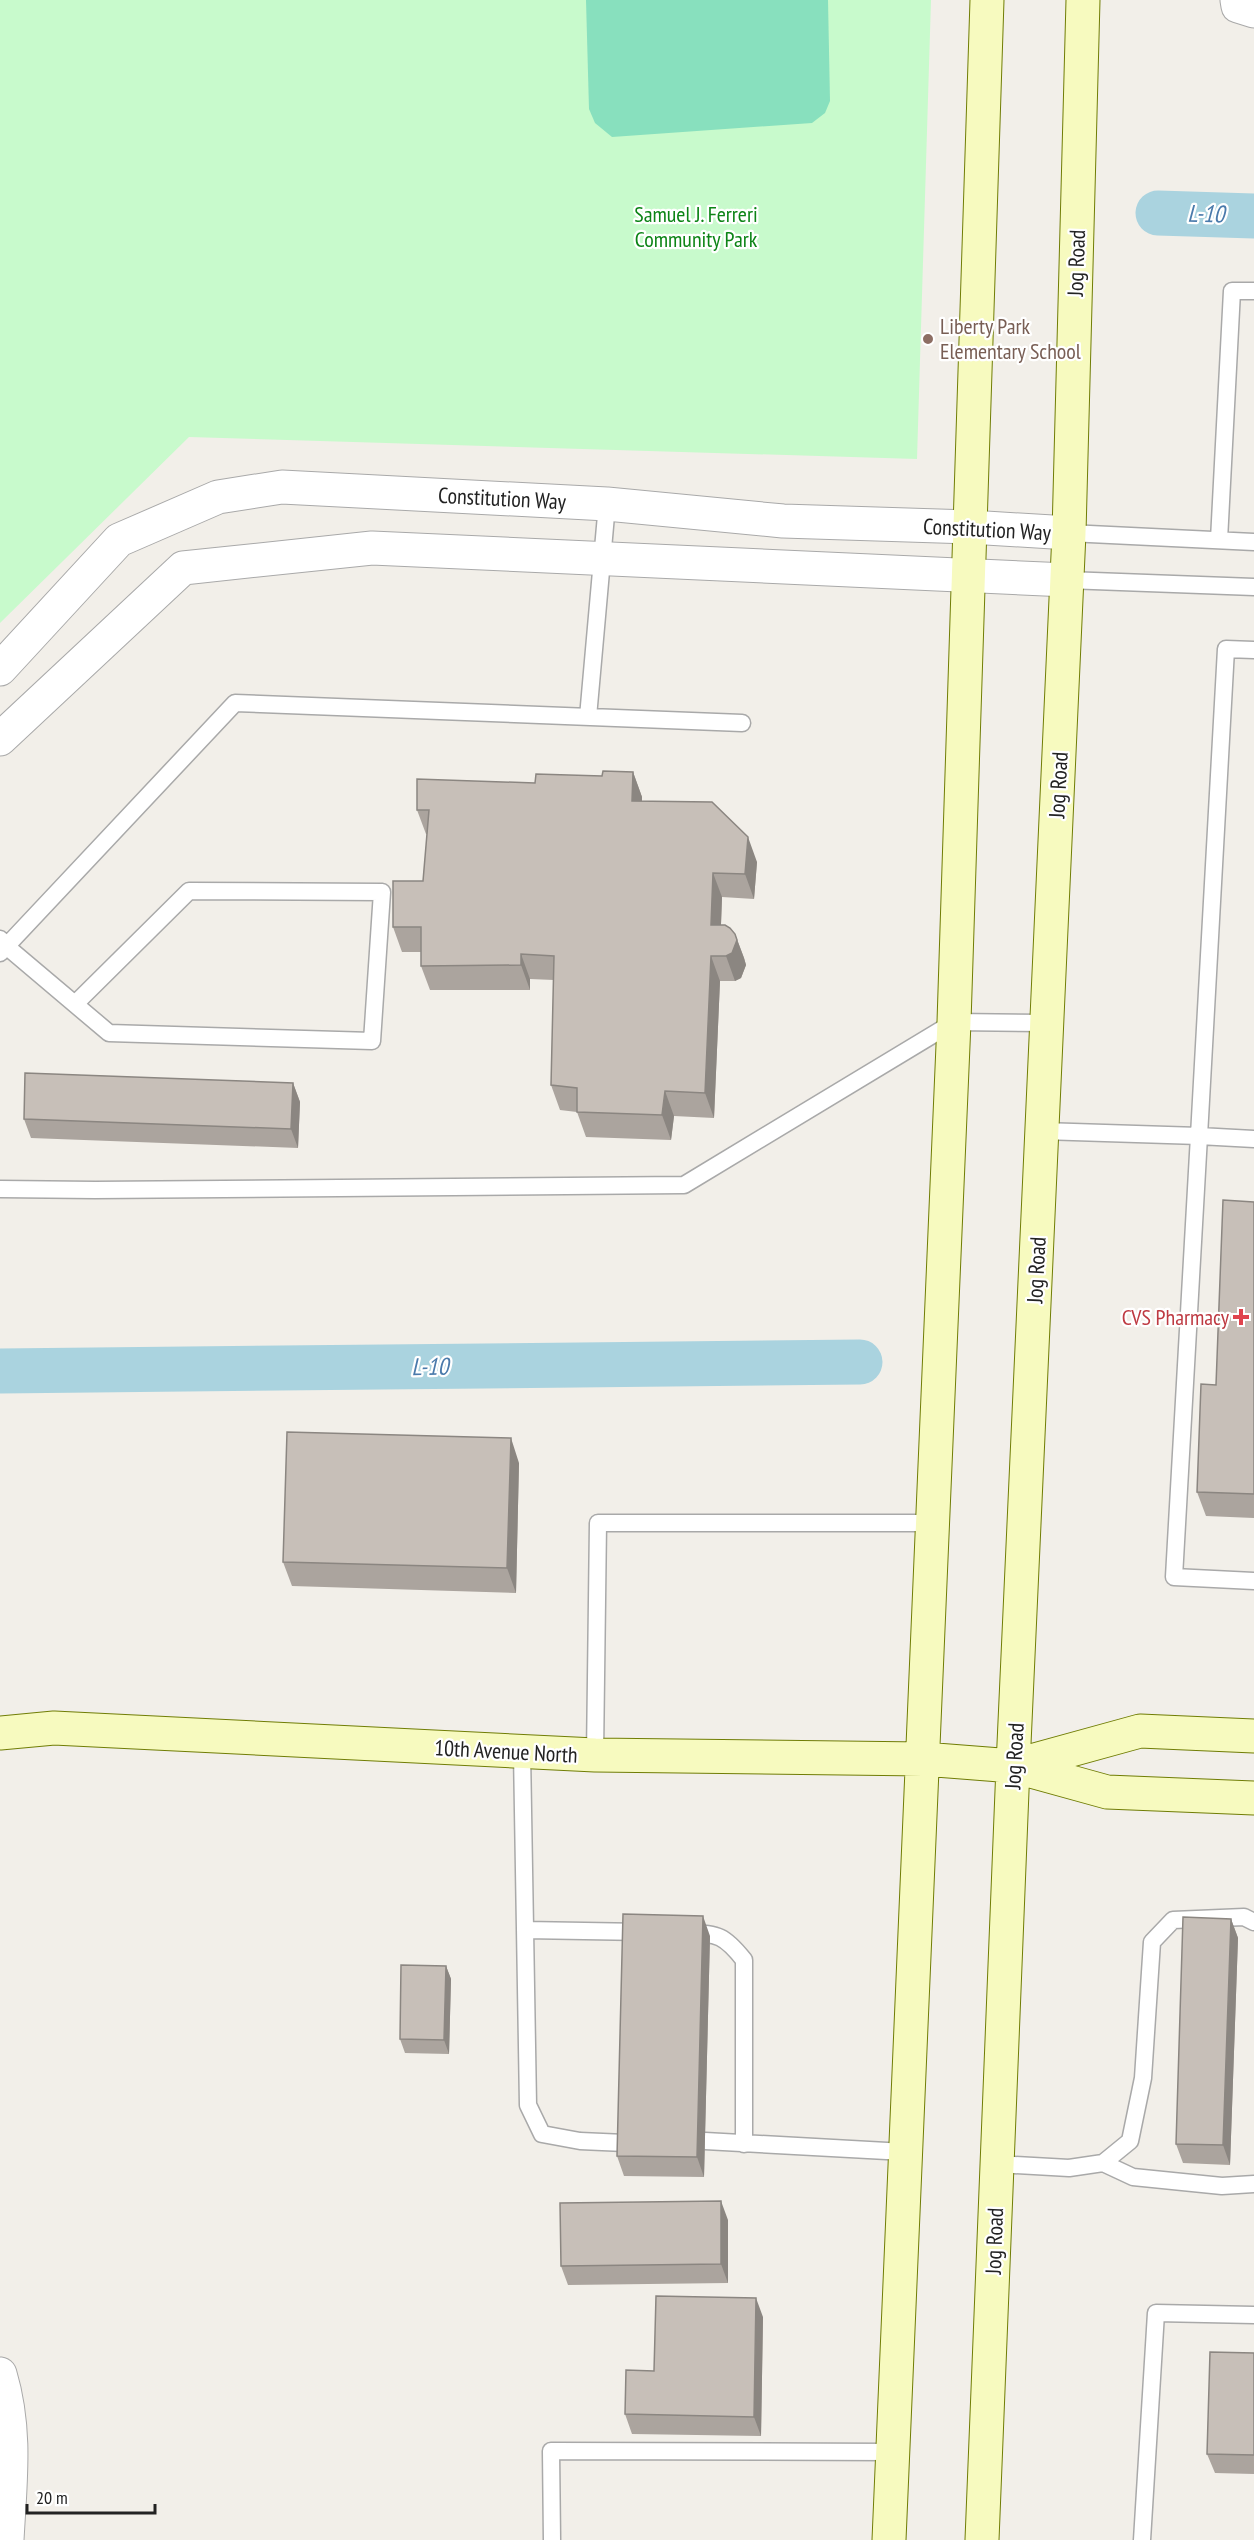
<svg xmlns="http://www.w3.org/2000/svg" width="1254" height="2540" viewBox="0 0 1254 2540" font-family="'PT Sans Narrow',sans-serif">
  <rect width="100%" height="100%" fill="#f2efe9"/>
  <path fill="#c8facc" d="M0 0H931L917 459 189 437 0 623Z"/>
  <path fill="#88e0be" d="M586 0H828L830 101 825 113 812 123 612 137 595 123 589 109Z"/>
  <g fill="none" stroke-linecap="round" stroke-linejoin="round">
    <path stroke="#aad3df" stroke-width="45" d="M1158 213 1254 216
      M0 1371 860 1362"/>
    <defs>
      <path id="lane" d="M1069 533 1254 542
        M1219 540 1232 291H1254
        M1067 580 1254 587
        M588 717 607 504
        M0 939 6 946 109 1033 372 1041 382 892 189 891 75 1004
        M0 953 235 703 742 723
        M1042 1131 1199 1136 1226 649 1254 650
        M1254 1139 1199 1136 1174 1577 1254 1581
        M0 1189 95 1190 684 1185 954 1022 1047 1023
        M522 1752 528 2105 542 2134 580 2141 625 2143
        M595 1755 598 1523H932
        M525 1930 644 1932
        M687 1933C718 1933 725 1936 744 1960V2144
        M705 2141 905 2152
        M1103 2163 1130 2141 1143 2078 1152 1942 1173 1920 1244 1917 1254 1922
        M997 2164 1069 2168 1103 2163 1133 2177 1222 2186 1254 2184
        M552 2540 551 2451 893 2452
        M1142 2540 1156 2313 1254 2315"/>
      <path id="street" d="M1237 0 1238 6 1254 11
        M0 669 119 540 218 497 282 487 607 504 783 521 970 527 1069 533
        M0 739 183 568 372 548 1067 580
        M0 2374C17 2431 10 2482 7 2540"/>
      <path id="secondary" d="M0 1733 54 1728 595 1755 923 1759 1013 1766 1107 1792 1254 1798
        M1013 1766 1140 1731 1254 1736
        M889 2540 954 1022 987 0
        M982 2540 1013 1766 1069 533 1083 0"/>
    </defs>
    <use href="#lane" stroke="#a9a9a9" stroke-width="19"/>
    <use href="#street" stroke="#a9a9a9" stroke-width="35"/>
    <use href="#secondary" stroke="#707d05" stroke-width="35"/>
    <use href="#lane" stroke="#fff" stroke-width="16"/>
    <use href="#street" stroke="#fff" stroke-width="33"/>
    <use href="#secondary" stroke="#f7fabf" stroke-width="33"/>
  </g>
  <path fill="#aba49e" d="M633 772 642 797V801L757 862 754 899 722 897 721 925 735 934 744 958 746 965 741 978 735 981H720L714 1118 674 1116 671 1140 586 1137 577 1112 560 1110 551 1085 554 980 530 979V990H430L421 966V952H402L393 927 423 881 427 834H426L417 810 602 776Z
    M293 1083 300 1102 298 1148 31 1138 24 1119Z
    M1254 1202V1518L1206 1516 1197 1492 1216 1385Z
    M519 1463 516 1593 292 1586 283 1562Z
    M1231 1919 1238 1938 1230 2165 1183 2163 1176 2144Z
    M710 1936 704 2177 624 2176 617 2156Z
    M446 1966 451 1979 449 2054 405 2053 400 2039Z
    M728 2220V2283L568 2285 561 2266Z
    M763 2317 761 2436 632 2434 625 2414Z
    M1254 2353V2474L1215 2473 1207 2454Z"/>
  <path fill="#8b8681" d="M633 772 642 797 641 826 632 801Z
    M748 837 757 862 754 899 745 874Z
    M713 873 722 897 720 950 711 925Z
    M735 934 744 958 746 965 741 978 735 981 726 956Z
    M521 954 530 979V990L521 965Z
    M711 956 720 981 714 1118 705 1093Z
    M293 1083 300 1102 298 1148 291 1129Z
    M665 1091 674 1116 671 1140 662 1115Z
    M511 1438 519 1463 516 1593 507 1568Z
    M703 1916 710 1936 704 2177 697 2157Z
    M1231 1919 1238 1938 1230 2165 1223 2145Z
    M446 1966 451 1979 449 2054 444 2040Z
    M721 2201 728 2220V2283L721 2264Z
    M756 2298 763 2317 761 2436 754 2417Z"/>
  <path fill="#c7bfb8" stroke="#8b8681" stroke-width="1.5" d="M603 771 633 772 632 801 712 802 748 837 745 874 713 873 711 925H725L730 928 735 934 737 940 732 953 726 956H711L705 1093 665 1091 662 1115 577 1112V1088L551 1085 554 956 521 954V965L421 966V927H393V881H423L429 810H417V779L535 783 536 774 602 776Z
    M25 1073 293 1083 291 1129 24 1119Z
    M1223 1200 1254 1202V1494L1197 1492 1201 1384 1216 1385Z
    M287 1432 511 1438 507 1568 283 1562Z
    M623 1914 703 1916 697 2157 617 2156Z
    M1183 1917 1231 1919 1223 2145 1176 2144Z
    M401 1965 446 1966 444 2040 400 2039Z
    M721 2201V2264L561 2266 560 2203Z
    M656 2296 756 2298 754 2417 625 2414 626 2370 654 2371Z
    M1210 2352 1254 2353V2455L1207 2454Z"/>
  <circle fill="#8d6e63" stroke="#fff" stroke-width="2" cx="928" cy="339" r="6"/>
  <path fill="#e0444e" stroke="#fff" stroke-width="2" d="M1238 1308h6v6h6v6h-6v6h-6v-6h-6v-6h6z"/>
  <g text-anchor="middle" stroke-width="4.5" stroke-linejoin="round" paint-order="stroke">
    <g font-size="22" fill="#0c8416" stroke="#fff">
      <text x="696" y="222">Samuel J. Ferreri<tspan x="696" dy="25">Community Park</tspan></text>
    </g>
    <g font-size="22" fill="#222" stroke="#fff">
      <text transform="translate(1076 263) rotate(-88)" y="8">Jog Road</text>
      <text transform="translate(502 498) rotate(3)" y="8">Constitution Way</text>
      <text transform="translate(987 529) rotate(3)" y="8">Constitution Way</text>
      <text transform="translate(1058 785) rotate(-87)" y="8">Jog Road</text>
      <text transform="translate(1036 1270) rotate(-87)" y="8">Jog Road</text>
      <text transform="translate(506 1751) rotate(3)" y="8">10th Avenue North</text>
      <text transform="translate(1014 1756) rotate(-87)" y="8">Jog Road</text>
      <text transform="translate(994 2241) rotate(-88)" y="8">Jog Road</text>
    </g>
    <g font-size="22" fill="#785e54" stroke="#fff" text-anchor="start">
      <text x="940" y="334">Liberty Park<tspan x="940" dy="25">Elementary School</tspan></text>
    </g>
    <g font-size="22" fill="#be3a42" stroke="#fff" text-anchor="end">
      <text x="1229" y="1325">CVS Pharmacy</text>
    </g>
    <g font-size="24" font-style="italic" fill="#4a7aab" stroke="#fff">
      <text transform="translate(1206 214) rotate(1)" y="8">L-10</text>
      <text transform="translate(430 1367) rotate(-1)" y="8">L-10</text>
    </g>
  </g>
  <path d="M27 2504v9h128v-9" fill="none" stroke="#222222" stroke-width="3"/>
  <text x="36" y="2504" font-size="18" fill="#222222" stroke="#ffffff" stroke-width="4.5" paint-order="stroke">20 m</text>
</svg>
